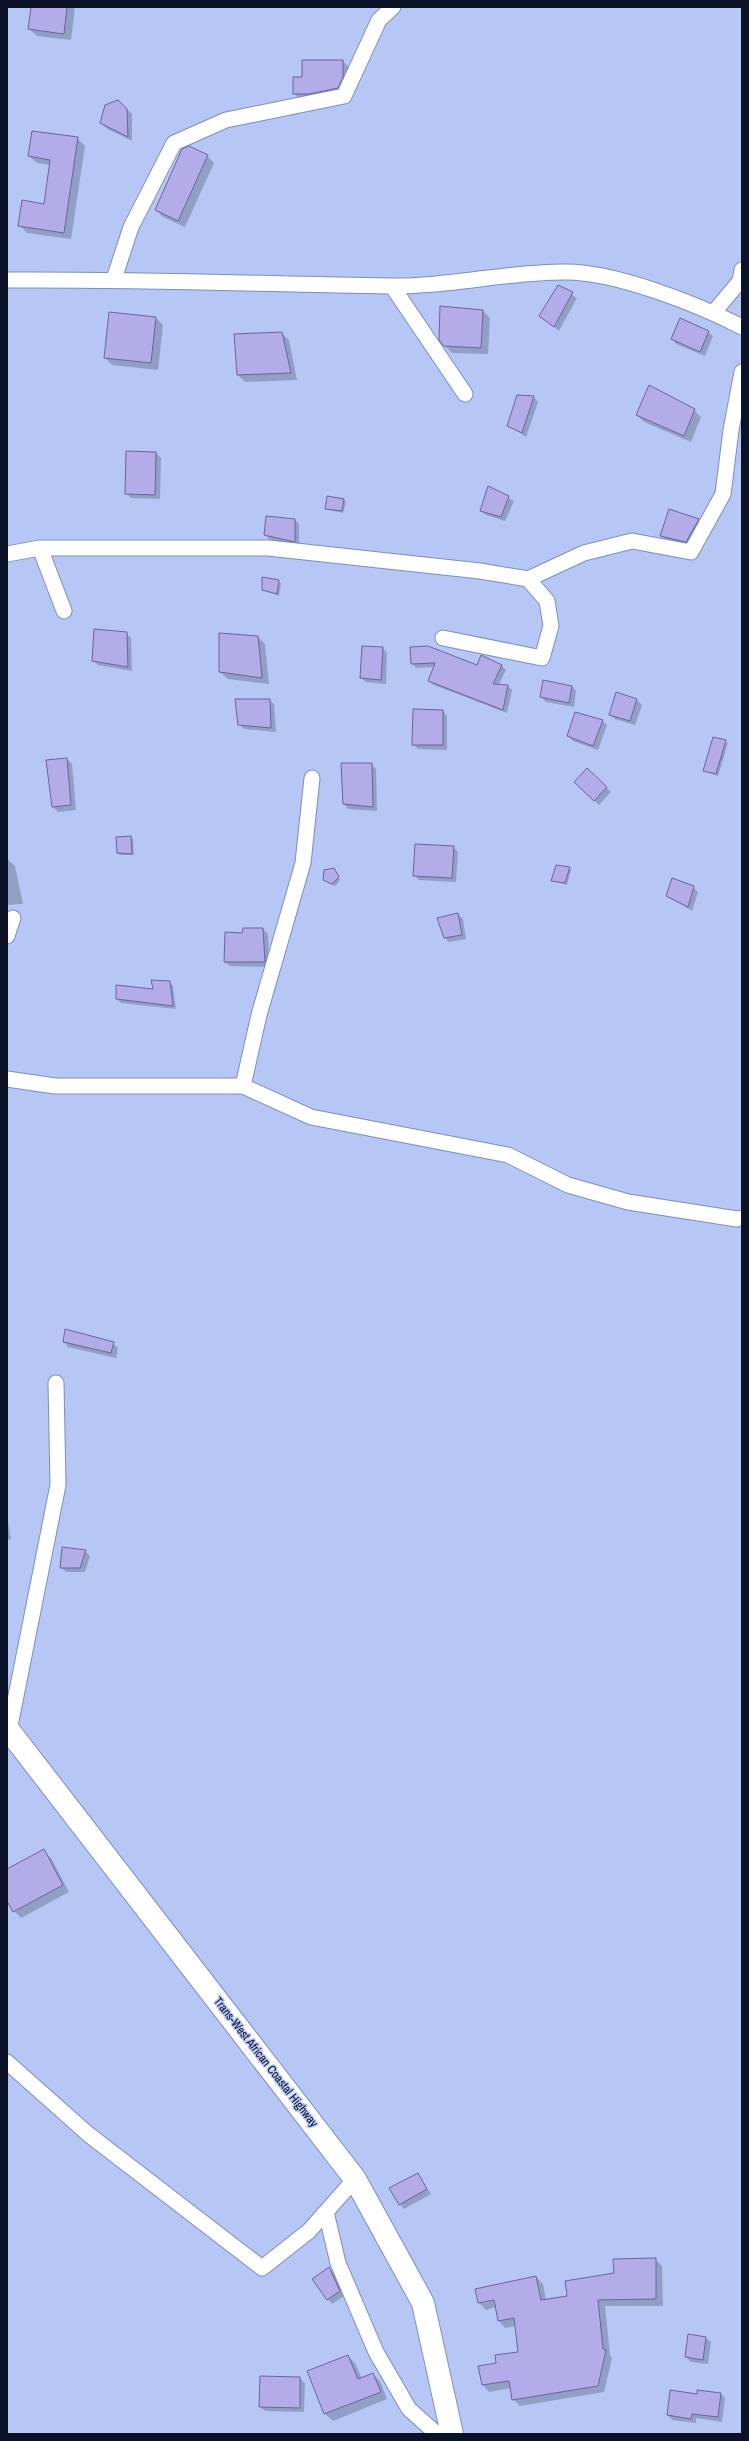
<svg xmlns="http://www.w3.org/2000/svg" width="749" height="2441" viewBox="0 0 749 2441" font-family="'Archivo Narrow',sans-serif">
  <rect width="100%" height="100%" fill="#b6c7f6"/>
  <path fill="#0003" fill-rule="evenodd" d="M32 7H75L71 40 37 36 29 29Z
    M343 61 350 68 345 95 301 101 294 93 303 78Z
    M118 101 132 114V141L106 128 101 123Z
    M77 138 85 146 71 239 27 233 20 225 45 205 51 165 37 163 29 156Z
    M207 156 214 163 185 227 163 217 156 210Z
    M558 286 577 298 559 331 540 316Z
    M483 311 490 318 488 354 452 353 444 345Z
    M156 318 163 325 158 370 112 365 105 358Z
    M708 332 713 336 705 356 676 344 672 339Z
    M281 333 289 340 297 380 245 382 238 375Z
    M534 397 538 402 526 437 509 425Z
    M694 410 701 417 691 442 644 422 637 415Z
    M156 453 161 458 160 499 131 498 126 493Z
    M489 487 514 501 505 521 486 515 481 510Z
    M344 500 346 502 343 513 326 509Z
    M295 520 299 524V546L269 539 265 535Z
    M698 520 703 525 691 546 665 540 661 536Z
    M263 578 281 583 279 596 263 589Z
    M126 633 131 638 132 671 98 665 93 661Z
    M258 637 265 644 269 684 228 679 220 672Z
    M383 648 387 653 386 684 366 682 361 678Z
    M411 648 478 666 482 657 502 666 506 670 498 686H508L512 690 507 713 434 685 429 681 435 667 416 668 412 663Z
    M572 686 576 691 574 707 546 702 541 697Z
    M617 694 637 700 642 705 635 725 615 719 610 714Z
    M269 700 274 704 276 732 244 729 239 724Z
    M443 711 447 716V750L418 749 413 744Z
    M602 721 607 725 598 750 573 741 568 736Z
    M714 738 728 743 718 776 704 771Z
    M67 759 72 764 76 810 58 812 53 807 47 761Z
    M371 764 376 769 377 811 348 809 344 804Z
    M587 769 611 792 599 805 575 782Z
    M131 837 133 839 134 855H120L118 853Z
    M453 847 458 852 456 882 419 880 414 875Z
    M7 859 15 866 23 904 7 905Z
    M569 868 571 870 567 885 553 881Z
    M336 872 340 880 335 886 324 880Z
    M693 887 698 892 692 911 667 896Z
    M458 914 463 919 466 939 449 942 444 937Z
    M263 929 268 934 269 967 230 966 225 962 243 934Z
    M169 982 173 986 176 1009 121 1003 117 999 154 991Z
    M64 1342 113 1343 118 1348 116 1358 68 1347Z
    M7 1516 11 1539 7 1540Z
    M85 1551 90 1556 85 1572H66L61 1567Z
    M43 1851 51 1858 69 1892 21 1918 14 1911 7 1899V1870Z
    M418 2174 431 2194 404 2209 400 2204Z
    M655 2259 662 2266 663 2306H605L610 2355 612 2358 604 2392 520 2406 513 2399 511 2388 489 2392 483 2385 479 2367 498 2364 496 2356 519 2353 516 2326 505 2328 499 2321 496 2307 486 2310 479 2303 476 2290 536 2277 543 2284 546 2300 568 2296 566 2282 615 2274 614 2260ZM498 2297 499 2299 483 2303V2301Z
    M329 2268 333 2273 344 2296 332 2304 328 2299Z
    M689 2335 706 2338 711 2342 708 2364 691 2362 686 2357Z
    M348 2356 355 2363 362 2379 373 2374 380 2381 387 2399 333 2421 325 2414 308 2372Z
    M300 2378 305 2383 304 2412 265 2411 260 2407Z
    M721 2394 725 2398 722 2422 696 2418V2423L672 2420 668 2415 698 2395Z"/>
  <path fill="#b3ace8" stroke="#6b639b" d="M31 7H67L64 34 28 29Z
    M302 60H343V77L338 88 309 94H293V77H302Z
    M118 100 127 109 128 137 100 123 105 105Z
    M32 131 78 137 64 233 18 226 22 200 44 204 50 160 28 156Z
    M189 146 208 155 178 221 155 210 182 149Z
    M558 285 573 292 554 327 539 316Z
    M440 306 483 310 481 348 444 346 439 340Z
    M109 312 156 317 151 363 104 358Z
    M680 318 709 331 700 352 671 339Z
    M282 332 291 373 237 375 234 334Z
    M649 385 695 409 684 436 636 415Z
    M517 395 534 396 522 433 507 426Z
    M126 451 156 452 155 495 125 494Z
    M488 486 509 496 501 517 480 511Z
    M327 496 344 499 342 511 325 509Z
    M669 509 699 519 686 542 660 536Z
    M266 516 295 519V542L264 535Z
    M262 577 279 580 277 594 262 590Z
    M94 629 127 632 128 667 92 661Z
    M219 633 258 636 262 678 219 672Z
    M362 646 383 647 381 680 360 678Z
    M428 646 477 665 481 655 502 665 493 684 508 685 503 710 428 681 435 663 411 664 410 647Z
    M543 680 572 686 569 703 540 697Z
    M616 692 637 699 630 721 609 715Z
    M235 699H270L271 728 238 725Z
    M413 709 443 710V745H412Z
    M575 712 603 720 593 746 567 736Z
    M713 737 726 740 716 774 703 771Z
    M67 758 71 805 52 807 46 760Z
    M341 763H372L373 807 343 804Z
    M587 768 607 787 594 801 574 782Z
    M131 836 132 854 117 853 116 837Z
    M415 844 454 846 452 878 413 876Z
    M556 865 570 867 565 883 551 881Z
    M334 868 339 877 332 884 323 880 324 870Z
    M672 878 694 886 688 907 666 896Z
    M458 913 462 935 444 938 437 918Z
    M243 928H263L265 962H224L225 932 242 933Z
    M151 980 170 981 173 1006 116 999V985L153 989Z
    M65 1329 114 1342 111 1353 63 1342Z
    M62 1547 86 1550 80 1568H60Z
    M44 1849 63 1885 13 1912 7 1901V1869Z
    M418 2173 427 2189 399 2205 389 2188Z
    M656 2258V2299L598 2300 603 2349 606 2350 598 2386 512 2400 509 2381 482 2385 478 2366 496 2363 495 2355 518 2352 514 2318 498 2321 494 2300 478 2303 475 2289 536 2276 541 2300 567 2296 565 2281 614 2273 613 2259Z
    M329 2267 340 2291 327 2300 312 2279Z
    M688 2334 706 2337 703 2360 685 2357Z
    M348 2355 358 2379 373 2373 381 2392 324 2414 307 2371Z
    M260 2376 300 2377V2408L259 2407Z
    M670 2390 697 2394V2390L721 2393 718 2417 692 2414 691 2419 667 2415Z"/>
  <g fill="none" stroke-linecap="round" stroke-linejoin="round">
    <defs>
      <path id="street" d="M114 279 131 227 174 143 226 120 344 96 379 20 393 7
        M7 280C134 279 262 284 389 286 447 287 506 272 564 272 614 271 697 304 742 327
        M392 286 465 394
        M714 312 740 281 742 270
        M40 548H268L480 571 528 579 547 601 551 626 542 658 443 638
        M7 554 40 548 64 611
        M528 579 584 553 632 541 691 552 723 494 731 430 742 372
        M7 936 13 918
        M7 1079 55 1086H243L311 1117 508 1155 568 1185 628 1202 737 1219 742 1218
        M243 1086 259 1015 303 863 312 778
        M9 1731 58 1485 56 1383
        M7 2062 88 2134 262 2268 309 2231 355 2179
        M326 2212 338 2263 376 2352 409 2409 437 2434"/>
      <path id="highway" d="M7 1728 355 2179 423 2303 452 2434"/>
    </defs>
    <use href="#street" stroke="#7a8dc4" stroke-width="17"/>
    <use href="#highway" stroke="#7a8dc4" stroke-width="24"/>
    <use href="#street" stroke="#fff" stroke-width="15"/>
    <use href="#highway" stroke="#fff" stroke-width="22"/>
  </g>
  <g text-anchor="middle" stroke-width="3" stroke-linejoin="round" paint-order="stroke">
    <g font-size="12" fill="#0b1126" stroke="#b6c7f6">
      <text transform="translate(266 2062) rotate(52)" y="4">Trans-West African Coastal Highway</text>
    </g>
  </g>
  <rect width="749" height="2441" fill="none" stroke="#0b1126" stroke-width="16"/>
</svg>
